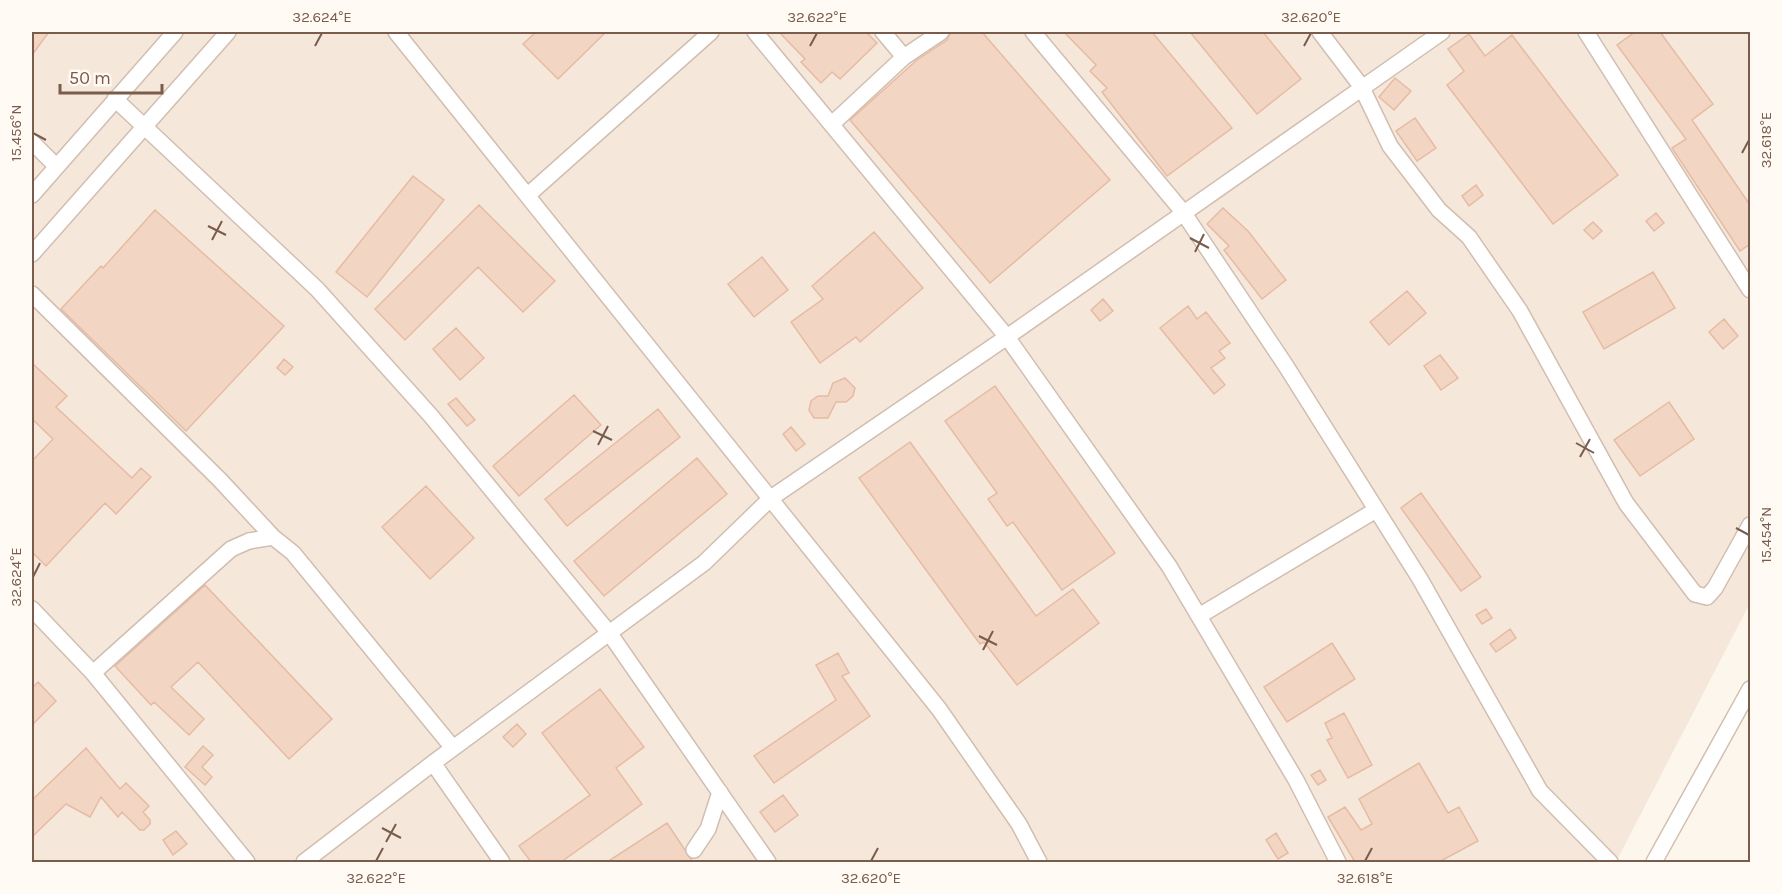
<svg xmlns="http://www.w3.org/2000/svg" width="1782" height="894" viewBox="0 0 1782 894" font-family="Karla,sans-serif">
  <rect width="100%" height="100%" fill="#fdf6ec"/>
  <path fill="#f5e8da" d="M32 32H1750V603L1616 862H32Z"/>
  <path fill="#f3d5c3" stroke="#e6bba3" stroke-width="1.5" d="M32 32H49L32 55Z
    M536 32H606L558 79 523 44Z
    M779 32H866L877 43 840 79 832 72 821 83 801 62 805 59Z
    M951 32H982L1110 180 990 283 850 120 917 60 947 40Z
    M1064 32H1152L1232 128 1167 176 1102 92 1107 88 1090 71 1096 65Z
    M1190 32H1263L1301 79 1257 114Z
    M1635 32H1660L1713 104 1692 120 1750 205V244L1740 251 1672 148 1686 139 1617 45Z
    M1469 34 1485 56 1512 35 1618 175 1553 224 1447 85 1464 71 1448 49Z
    M1395 78 1411 91 1394 110 1379 97Z
    M1415 118 1436 148 1417 161 1396 131Z
    M413 176 444 200 367 297 336 272Z
    M1476 185 1483 195 1469 206 1462 196Z
    M479 205 555 281 523 312 478 267 405 340 375 309Z
    M1223 208 1248 231 1286 280 1262 299 1224 250 1229 246 1207 224Z
    M155 210 284 326 186 431 61 309 101 266 103 268Z
    M1656 213 1664 223 1654 231 1646 221Z
    M1593 222 1602 231 1593 239 1584 230Z
    M874 232 923 288 860 342 856 337 820 363 791 322 823 299 812 286Z
    M762 257 788 290 754 317 728 284Z
    M1653 272 1675 308 1604 349 1583 312Z
    M1407 291 1426 313 1389 345 1370 322Z
    M1103 299 1113 311 1100 321 1091 310Z
    M1188 306 1197 319 1206 312 1230 343 1219 351 1225 358 1211 368 1225 385 1214 394 1160 328Z
    M1724 319 1738 336 1723 349 1709 332Z
    M456 328 484 358 460 380 433 349Z
    M1440 355 1458 378 1441 390 1424 366Z
    M284 359 293 367 285 375 277 368Z
    M32 363 67 396 56 407 132 478 141 468 151 477 116 514 105 503 46 566 32 552V461L53 439 32 419Z
    M845 378 855 388 853 396 846 402H836L828 418H814L809 410 811 401 818 396H828L833 383Z
    M995 386 1115 553 1062 590 1013 522 1007 526 988 499 997 493 945 421Z
    M574 395 601 425 519 496 493 466Z
    M456 398 475 420 467 426 448 404Z
    M1669 402 1694 439 1640 476 1614 440Z
    M658 409 680 437 567 526 545 499Z
    M791 427 805 444 796 451 783 434Z
    M910 442 1036 616 1073 589 1099 623 1017 685 984 642 980 644 859 478Z
    M697 458 727 494 604 596 574 561Z
    M426 486 474 538 430 579 382 527Z
    M1421 493 1481 577 1461 591 1401 508Z
    M205 585 332 719 289 759 198 662 171 687 204 719 189 735 154 702 151 705 115 666Z
    M1486 609 1492 618 1482 624 1476 615Z
    M1510 629 1516 638 1496 652 1490 644Z
    M1332 643 1355 679 1287 722 1264 687Z
    M838 653 849 673 842 676 870 716 774 783 754 756 836 700 816 665Z
    M38 682 56 701 32 725V688Z
    M600 689 644 747 616 768 642 804 561 862H531L519 846 590 795 542 733Z
    M1344 713 1372 765 1348 778 1327 740 1332 738 1325 723Z
    M517 724 526 734 513 747 503 737Z
    M203 746 213 755 202 767 212 777 205 785 185 767Z
    M86 748 120 789 126 783 149 806 143 812 150 820V824L144 830H140L122 812 118 817 101 797 90 817 66 804 32 837V800Z
    M1419 763 1448 813 1459 807 1478 841 1439 862H1355L1328 817 1345 807 1361 830 1372 824 1359 799Z
    M1320 770 1326 780 1318 785 1311 775Z
    M783 795 798 815 775 832 760 812Z
    M667 823 693 862H607Z
    M176 831 187 844 173 855 163 840Z
    M1276 833 1288 853 1278 859 1266 840Z"/>
  <g fill="none" stroke-linecap="round" stroke-linejoin="round">
    <defs>
      <path id="minor" d="M396 32 939 709 1019 824 1039 862
        M755 32 1007 337 1169 566 1296 780 1338 862
        M883 32 904 57
        M1033 32 1183 212 1286 366 1420 579 1540 791 1610 862
        M1320 32 1361 86 1390 146 1439 210 1469 237 1520 311 1626 503 1695 594 1707 597 1715 588 1750 525
        M1586 32 1750 290
        M115 99 317 289 431 416 610 634 768 862
        M832 124 904 57 941 32
        M32 142 56 166
        M32 195 175 32
        M528 195 711 32
        M32 254 228 32
        M32 294 220 480 273 537 293 553 453 748
        M32 609 93 673 247 862
        M1199 616 1376 510
        M93 673 231 549 249 541 273 537
        M433 763 502 862
        M694 850 708 829 720 792
        M304 862 433 763 704 563 771 498 1007 337 1442 32
        M1654 862 1750 689"/>
    </defs>
    <use href="#minor" stroke="#d1beb0" stroke-width="18"/>
    <use href="#minor" stroke="#fff" stroke-width="15"/>
  </g>
  <path fill="none" stroke="#7a5c4d" stroke-width="2" d="M315 46 322 33M810 46 817 33M1304 46 1311 33M33 133 46 140M1742 153 1749 140M208 226 226 235M1190 238 1209 248M212 240 222 221M1195 252 1204 234M593 431 612 440M1576 443 1594 453M598 445 608 426M1580 457 1590 439M1736 528 1749 535M33 577 40 563M979 636 997 645M983 650 993 631M382 828 401 838M386 842 396 824M376 861 383 848M871 861 878 848M1365 861 1372 848"/>
  <rect width="1782" height="894" fill="none" stroke="#fffaf3" stroke-width="66"/>
  <path d="M60 84v9h102v-9" fill="none" stroke="#7a5c4d" stroke-width="3"/>
  <text x="69" y="84" font-size="18" fill="#7a5c4d" stroke="#fffaf3" stroke-width="4.5" paint-order="stroke">50 m</text>
  <rect x="33" y="33" width="1716" height="828" fill="none" stroke="#7a5c4d" stroke-width="2"/>
  <g font-size="15" text-anchor="middle" fill="#7a5c4d">
    <text x="322" y="22">32.624°E</text>
    <text x="817" y="22">32.622°E</text>
    <text x="1311" y="22">32.620°E</text>
    <text transform="translate(16 133) rotate(-90)" y="5">15.456°N</text>
    <text transform="translate(1766 140) rotate(-90)" y="5">32.618°E</text>
    <text transform="translate(1766 535) rotate(-90)" y="5">15.454°N</text>
    <text transform="translate(16 577) rotate(-90)" y="5">32.624°E</text>
    <text x="376" y="883">32.622°E</text>
    <text x="871" y="883">32.620°E</text>
    <text x="1365" y="883">32.618°E</text>
  </g>
</svg>
